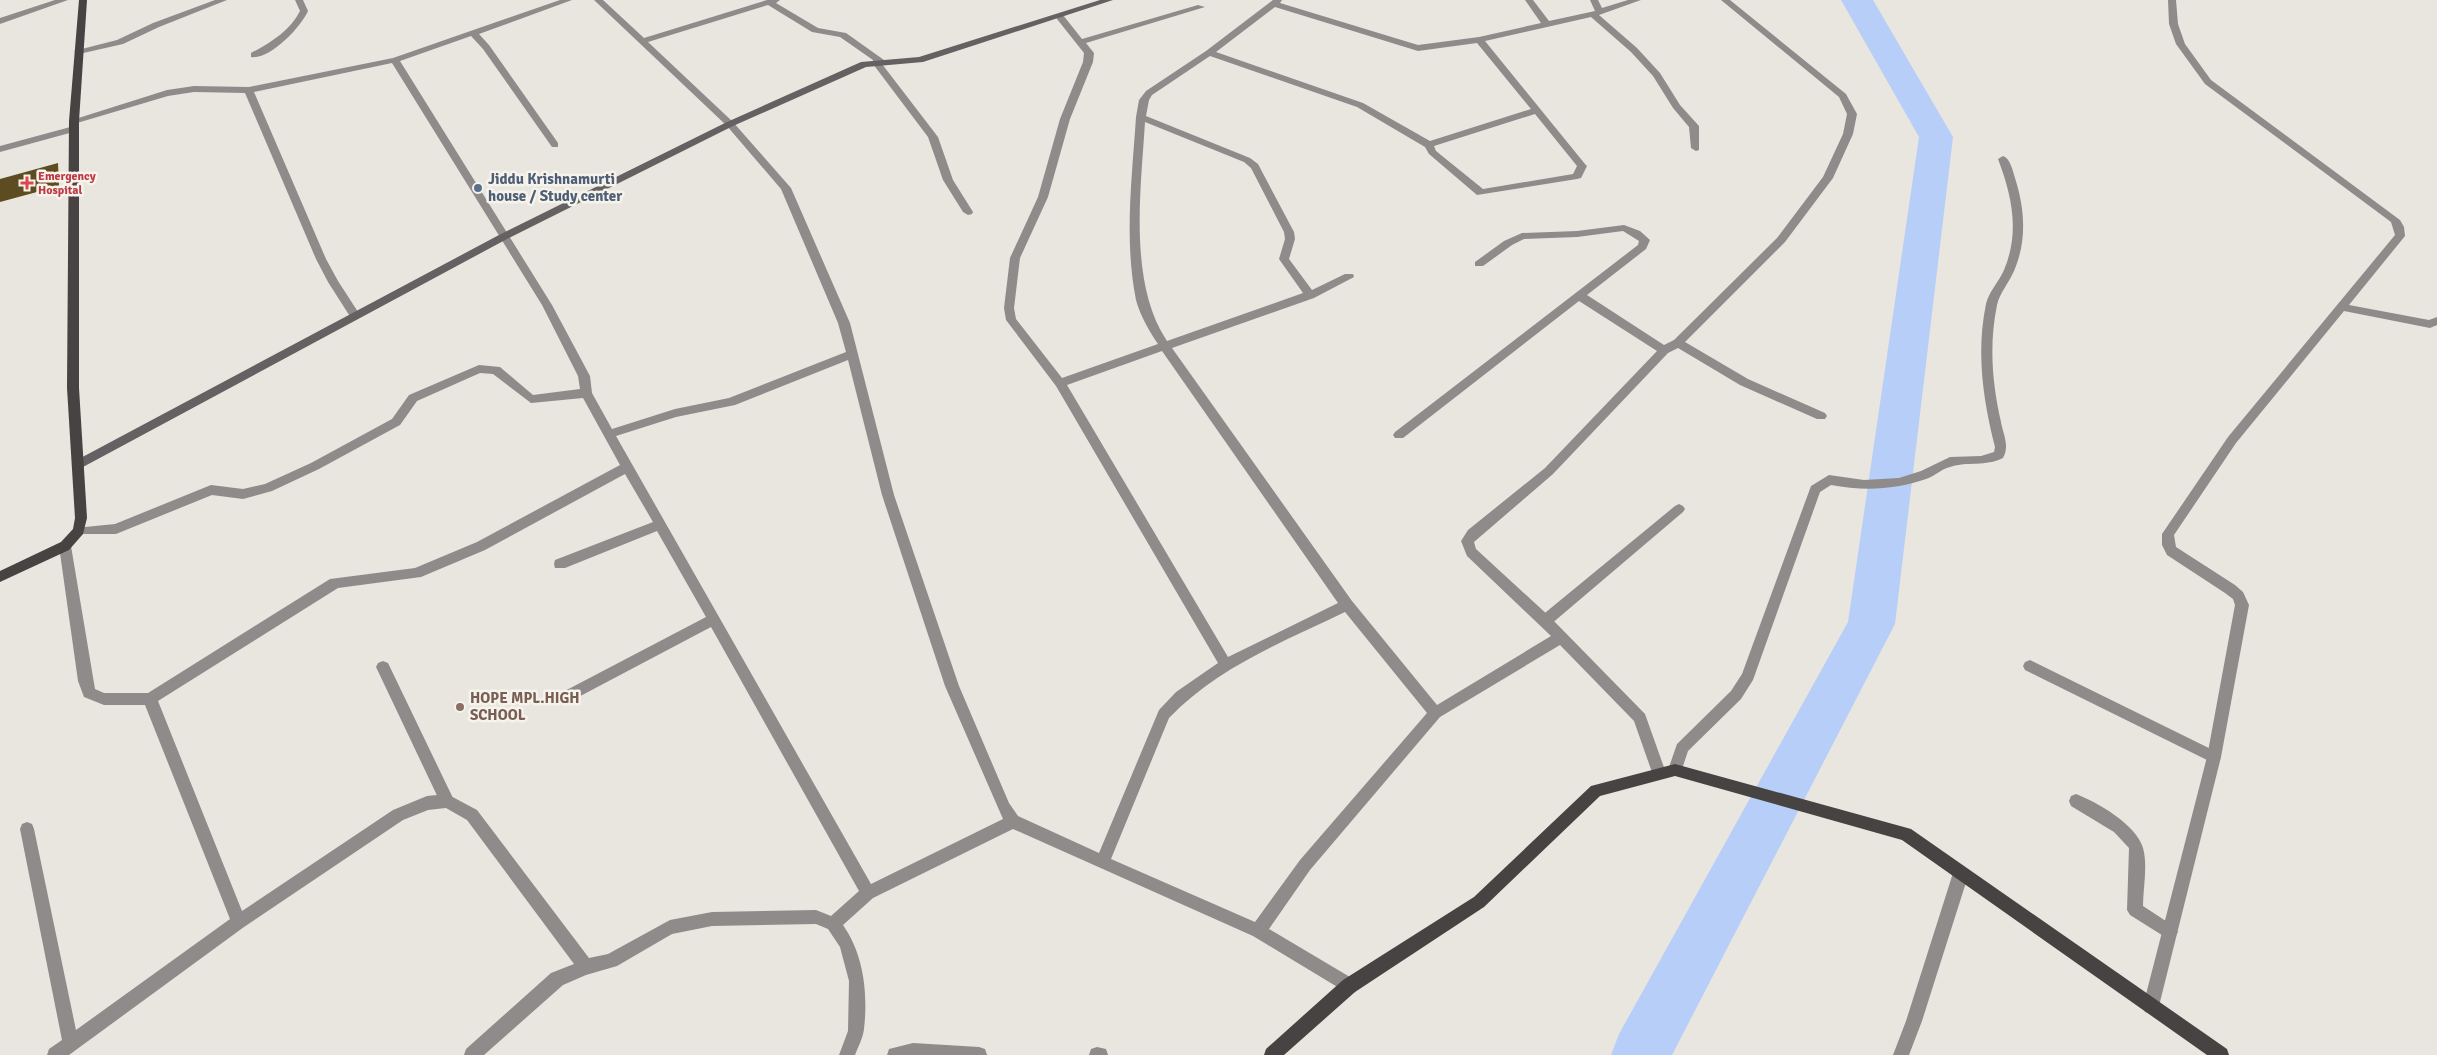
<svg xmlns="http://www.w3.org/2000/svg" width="2437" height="1055" viewBox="0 0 2437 1055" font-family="Signika,sans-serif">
  <rect width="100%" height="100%" fill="#e9e6df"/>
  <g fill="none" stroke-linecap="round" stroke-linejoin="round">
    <path fill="#b7cef8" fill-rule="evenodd" d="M1841 0H1873L1953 137 1895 624 1672 1055H1611L1619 1034 1848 622 1919 137Z"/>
  </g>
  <path fill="#5d4b21" d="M58 163 59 186 0 202V179Z"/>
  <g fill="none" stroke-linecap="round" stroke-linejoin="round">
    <path fill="#8f8b8b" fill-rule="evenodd" d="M1679 504 1683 506 1685 509 1683 512 1550 625 1545 626 1540 625 1538 621 1540 617 1675 506Z
      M2030 660 2219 753 2221 757 2219 761 2214 763 2209 761 2025 670 2023 666 2025 662Z
      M383 661 388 663 452 796 454 801 452 806 447 808 442 806 376 667 378 663Z
      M2076 794C2097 802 2137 825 2143 848 2148 866 2143 888 2143 906L2175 927 2178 932 2175 937 2170 940 2165 937 2130 915 2127 910 2129 848 2114 832 2071 806 2069 801 2071 796Z"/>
    <path fill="#8f8b8b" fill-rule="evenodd" d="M55 0H68L0 24V18Z
      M215 0H227L159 27 123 44 79 54 74 51 117 40 153 23Z
      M295 0H303L308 11C301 27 270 60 251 57V53C270 43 290 31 300 11Z
      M560 0H572L479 34 489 45 558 143V147H552L483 49 471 36 400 61 552 305 590 376 592 393 612 429 675 409 729 398 846 352 838 323 781 189 727 126 594 0H603L644 38 767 0H780L776 3 818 28 846 33 884 60 886 62 882 64 938 137 953 180 973 212 972 214 968 215 963 212 943 180 928 137 873 64V60L840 37 812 32 768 5 648 42 733 122 791 188 850 323 894 495 959 686 1009 803 1018 816 1099 853 1159 710 1176 692 1218 663 1056 386 1006 320 1004 308 1010 258 1038 197 1060 119 1083 62 1084 53 1057 19V15H1063L1082 39 1198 5 1205 7 1086 43 1094 53 1093 62 1070 119 1048 197 1020 258 1014 308 1016 319 1062 378 1158 344C1149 331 1140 315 1136 300 1124 240 1132 178 1136 117L1139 100 1146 91 1206 51 1273 0H1282L1280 3 1418 45 1479 37 1541 23 1525 0H1533L1549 21 1595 11 1590 0H1598L1602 8 1628 0H1641L1599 15 1637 48 1660 73 1680 105 1699 126V150L1696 151 1691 148 1689 127 1673 108 1653 76 1631 52 1591 17 1485 41 1585 164 1587 166 1581 178 1577 179 1477 195 1429 154 1425 147 1357 107 1210 56 1152 95 1149 100 1146 116 1250 158 1258 164 1294 232 1295 239 1289 259 1312 290 1345 274H1353L1354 277 1314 298 1172 348 1352 601 1437 705 1551 636 1467 556 1461 541 1468 530 1545 468 1657 351 1579 301 1403 438H1395L1393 435 1395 432 1638 245 1639 241 1623 231 1577 237 1524 239 1512 245 1483 266H1475V262L1504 241 1522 233 1577 231 1624 225 1640 231 1650 240 1646 249 1587 295 1664 345 1674 340 1777 238 1823 177 1843 134 1847 114 1839 97 1721 0H1730L1846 94 1857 114 1853 134 1833 178 1785 242 1685 342 1748 379 1825 413 1827 416 1825 419H1817L1740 385 1678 348 1668 353 1553 474 1474 542 1476 549 1550 617 1645 714 1666 773 1664 778 1659 779 1654 778 1634 721 1560 645 1440 717 1310 870 1269 929 1355 980 1357 986 1355 992 1349 994 1253 936 1013 829 873 898 843 925C864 955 868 994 864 1029 863 1038 858 1047 855 1055H839L848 1031 849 981 840 947 828 929 816 924 712 926 672 934 617 966 586 975 563 985 484 1055H464L466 1049 551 973 574 964 467 820 446 808 428 810 403 820 244 927 69 1055H47L49 1049 62 1040 20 829 22 824 27 822 32 824 34 829 76 1030 230 919 145 705H104L84 697 78 681 59 546 61 542H69L71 546 95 689 104 693H148L330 579 415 568 477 542 620 465 583 398 531 403 493 374 480 373 417 401 400 425 319 469 272 491 243 499 212 495 116 534H75L73 531 75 528 115 524 211 485 243 489 265 484 311 463 392 419 409 395 479 365 500 367 533 395 580 389 578 376 542 305 392 63 254 92 326 259 338 281 360 315 355 319 351 318 328 282 316 259 245 93 194 92 168 96 77 123 74 124 69 121 167 90 194 86 249 87 393 58ZM1275 7 1418 51 1477 43 1531 109 1430 141 1363 103 1216 52ZM1535 114 1577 166 1573 174 1483 189 1436 151 1434 146ZM1145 122 1244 162 1251 168 1284 232 1285 239 1279 259 1303 293 1167 341C1128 283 1141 189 1145 122ZM1162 351 1338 603 1228 657 1067 385ZM848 360 882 495 945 686 1003 819 871 884 616 436 676 417 735 405ZM625 474 653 522 555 560 554 564 555 568H565L657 531 706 617 559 694 557 698 559 702 564 704 569 702 711 627 859 891 831 916 816 910 712 912 670 920 608 954 589 958 477 810 447 794 427 796 393 810 242 911 158 701 338 588 421 577 485 550ZM1345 612 1427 713 1300 860 1255 922 1111 859 1169 718C1218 667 1283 642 1345 612Z
      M2168 0H2176L2178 24 2185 44 2211 80 2400 220 2404 227 2405 236 2349 305 2429 320 2437 317V325L2430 328 2344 311 2236 443 2174 535 2176 547 2235 585 2243 592 2249 605 2221 757 2159 1006 2157 1012 2151 1014 2145 1012 2143 1006 2207 757 2235 605 2233 599 2225 593 2167 555 2162 545V534L2228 437 2395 235 2391 222 2205 84 2176 44 2169 24Z
      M74 126 77 127V131L0 152V146Z
      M2003 156C2010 158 2013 171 2015 178 2025 209 2027 241 2014 271 2009 283 2000 292 1997 305 1989 344 1992 383 2001 422 2003 434 2010 446 2003 458 1985 467 1968 461 1950 467 1941 469 1935 476 1926 479 1895 490 1863 491 1831 485L1820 492 1753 680 1741 699 1688 751 1680 775 1675 776 1670 775 1668 770 1677 744 1731 691 1742 674 1811 486 1829 475 1864 480 1899 478 1921 471 1950 457 1981 456 1994 452 1995 447C1983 400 1976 352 1986 304 1989 291 1999 282 2004 270 2020 232 2012 196 1998 159Z
      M1961 866 1966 868 1969 873 1922 1021 1909 1055H1893L1906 1021 1953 873 1956 868Z
      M913 1043 979 1047 985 1049 987 1055H887L889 1049Z
      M1097 1047 1106 1049 1108 1055H1089L1091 1049Z"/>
    <path fill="#656061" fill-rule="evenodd" d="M1100 0H1113L923 62 866 67 733 126 507 239 83 467 79 469 73 464 75 461 499 235 727 122 861 62 919 57Z"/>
    <path fill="#484343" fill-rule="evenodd" d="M79 0H87L79 121V388L87 518 83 534 69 550 0 582V571L61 542 73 529 75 518 67 388 69 121Z
      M1675 764 1911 829 2227 1049 2229 1055H2207L1902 840 1675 776 1600 796 1484 907 1355 992 1284 1055H1264L1266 1049 1343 980 1474 897 1591 786Z"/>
  </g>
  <path fill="#e0444e" stroke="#f6f3ec" stroke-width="2" d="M24.5 175.5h5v5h5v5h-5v5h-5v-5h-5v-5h5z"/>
  <circle fill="#5c6f8a" stroke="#f6f3ec" stroke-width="2" cx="478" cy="188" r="5"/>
  <circle fill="#8d6e63" stroke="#f6f3ec" stroke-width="2" cx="460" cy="707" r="5"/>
  <g text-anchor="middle" stroke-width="5" stroke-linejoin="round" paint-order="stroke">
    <g font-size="12" font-weight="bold" fill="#be3a42" stroke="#f6f3ec" text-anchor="start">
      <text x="38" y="180">Emergency<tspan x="38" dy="14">Hospital</tspan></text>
    </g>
    <g font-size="15" font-weight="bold" fill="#4e5e75" stroke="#f6f3ec" text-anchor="start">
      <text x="488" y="184">Jiddu Krishnamurti<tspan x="488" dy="17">house / Study center</tspan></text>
    </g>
    <g font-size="15" font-weight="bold" fill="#785e54" stroke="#f6f3ec" text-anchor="start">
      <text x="470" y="703">HOPE MPL.HIGH<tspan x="470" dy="17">SCHOOL</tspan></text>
    </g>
  </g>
</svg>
